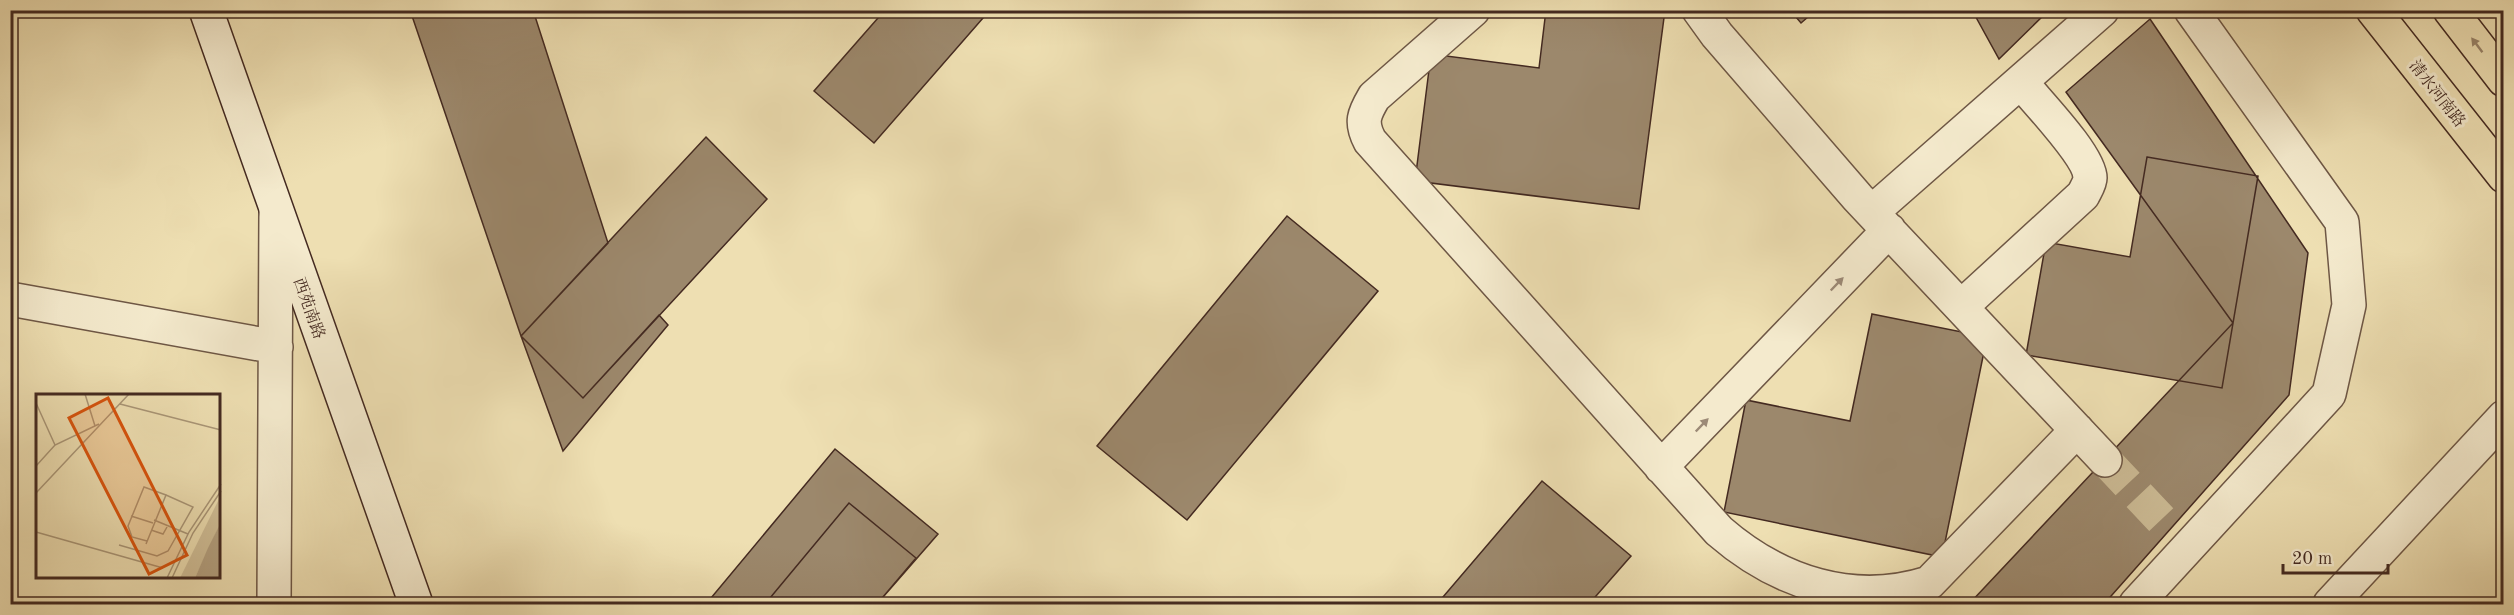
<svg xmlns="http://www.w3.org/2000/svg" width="2514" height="615" viewBox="0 0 2514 615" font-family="'Old Standard TT','Noto Serif SC',serif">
  <rect width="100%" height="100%" fill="#eedfb2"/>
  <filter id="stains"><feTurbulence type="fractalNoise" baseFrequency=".00333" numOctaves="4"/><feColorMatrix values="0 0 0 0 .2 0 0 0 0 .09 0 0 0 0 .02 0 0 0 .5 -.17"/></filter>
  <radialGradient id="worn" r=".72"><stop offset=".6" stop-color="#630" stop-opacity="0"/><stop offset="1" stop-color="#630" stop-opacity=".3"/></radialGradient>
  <path fill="#9c886c" stroke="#442a21" stroke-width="1.5" d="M410 10H533L608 243 521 336Z
    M885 10H990L874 143 814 91Z
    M1546 10H1665L1639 209 1415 181 1431 54 1539 68Z
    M1790 10H1816L1801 23Z
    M1972 10H2049L1999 59Z
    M2150 19 2308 253 2289 395 2104 604H1969L2233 323 2066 92Z
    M706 137 767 199 583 398 521 336Z
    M2147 157 2258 176 2222 388 2026 355 2046 242 2130 257Z
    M1287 216 1378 291 1187 520 1097 446Z
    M1872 314 1987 337 1942 557 1724 512 1746 400 1850 421Z
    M659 315 668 325 563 451 521 336 583 398Z
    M835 449 938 534 877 604H706Z
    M1542 481 1631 556 1589 604H1437Z
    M849 503 916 558 877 604H765Z"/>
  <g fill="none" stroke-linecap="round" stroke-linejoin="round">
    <path stroke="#ccbb95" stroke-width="33" stroke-dasharray="33 16" stroke-linecap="butt" d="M2105 460 2170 529"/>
    <defs>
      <path id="minor" d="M1473 10 1374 97C1364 114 1360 122 1370 141L1719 531C1779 583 1853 607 1929 583L2077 430
        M1699 10 1717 35 1858 198 2105 460
        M1872 212 2102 10
        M10 299 276 347
        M1961 307 2083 195C2086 189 2090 183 2090 178 2090 156 2036 101 2021 82
        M1661 467 1889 230
        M274 604 276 213
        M2136 604 2329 394 2349 305 2342 222 2191 10"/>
      <path id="tertiary" d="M2330 604 2504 417"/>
      <path id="secondary" d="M206 10 416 604"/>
      <path id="primary" d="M2373 10 2504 176
        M2450 10 2504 80"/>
    </defs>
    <use href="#minor" stroke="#6e5745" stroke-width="36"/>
    <use href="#tertiary" stroke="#6e5745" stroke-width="36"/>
    <use href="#secondary" stroke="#442a21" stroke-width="36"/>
    <use href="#primary" stroke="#442a21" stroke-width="36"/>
    <use href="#minor" stroke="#f4eacd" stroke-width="33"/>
    <use href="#tertiary" stroke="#f4eacd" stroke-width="33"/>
    <use href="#secondary" stroke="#f4eacd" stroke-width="33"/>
    <use href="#primary" stroke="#eedfb2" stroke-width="33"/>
  </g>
  <defs><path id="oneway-solid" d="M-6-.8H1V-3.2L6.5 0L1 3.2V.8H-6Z" transform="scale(1.5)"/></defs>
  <use fill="#99846a" href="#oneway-solid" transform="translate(2477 45) rotate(-127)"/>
  <g fill="#9c8a77">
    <use href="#oneway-solid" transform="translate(1837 284) rotate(-46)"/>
    <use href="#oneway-solid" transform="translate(1702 425) rotate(-46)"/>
  </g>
  <g text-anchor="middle" stroke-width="6" stroke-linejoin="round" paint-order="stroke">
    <g font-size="16" fill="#442a21" stroke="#f4eacd">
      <text transform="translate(2438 93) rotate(52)" y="6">清水河南路</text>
      <text transform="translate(310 308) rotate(70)" y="6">西苑南路</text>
    </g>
  </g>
  <g transform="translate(36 394)">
    <rect width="184" height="184" fill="#eedfb2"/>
    <path d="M184 103V130L159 184H144Z" fill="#d1c099"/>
    <path d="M184 130V184H159L172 154Z" fill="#b4a181"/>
    <path fill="none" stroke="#aa9778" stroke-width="1.5" d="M49 0 59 32M0 9 19 51M84 10 185 36M0 72 19 51 63 30M0 99 93 0M95 122 117 129M118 126 152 140M115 136 127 140 131 133M0 138 127 174M110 150 130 101 108 93 92 132 96 143 111 147M83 151 121 162 132 157 157 113 130 101M131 184 153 138 185 90M136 184 157 139 185 97"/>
    <path fill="#d8540e" fill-opacity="0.15" stroke="#d8540e" stroke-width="3" d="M72 4 151 161 113 180 33 24Z"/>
    <rect width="184" height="184" fill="none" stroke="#442a21" stroke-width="3"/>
  </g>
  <rect width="2514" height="615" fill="none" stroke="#eedfb2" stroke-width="36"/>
  <rect x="12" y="12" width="2490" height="591" fill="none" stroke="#442a21" stroke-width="3"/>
  <rect x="18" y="18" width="2478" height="579" fill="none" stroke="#442a21" stroke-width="1.5"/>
  <path d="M2283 564v9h105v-9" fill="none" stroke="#442a21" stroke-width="3"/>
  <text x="2292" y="564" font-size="18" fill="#442a21" stroke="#f4eacd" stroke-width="4.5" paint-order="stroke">20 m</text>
  <rect width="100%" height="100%" filter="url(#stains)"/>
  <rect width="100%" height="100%" fill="url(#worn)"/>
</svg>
